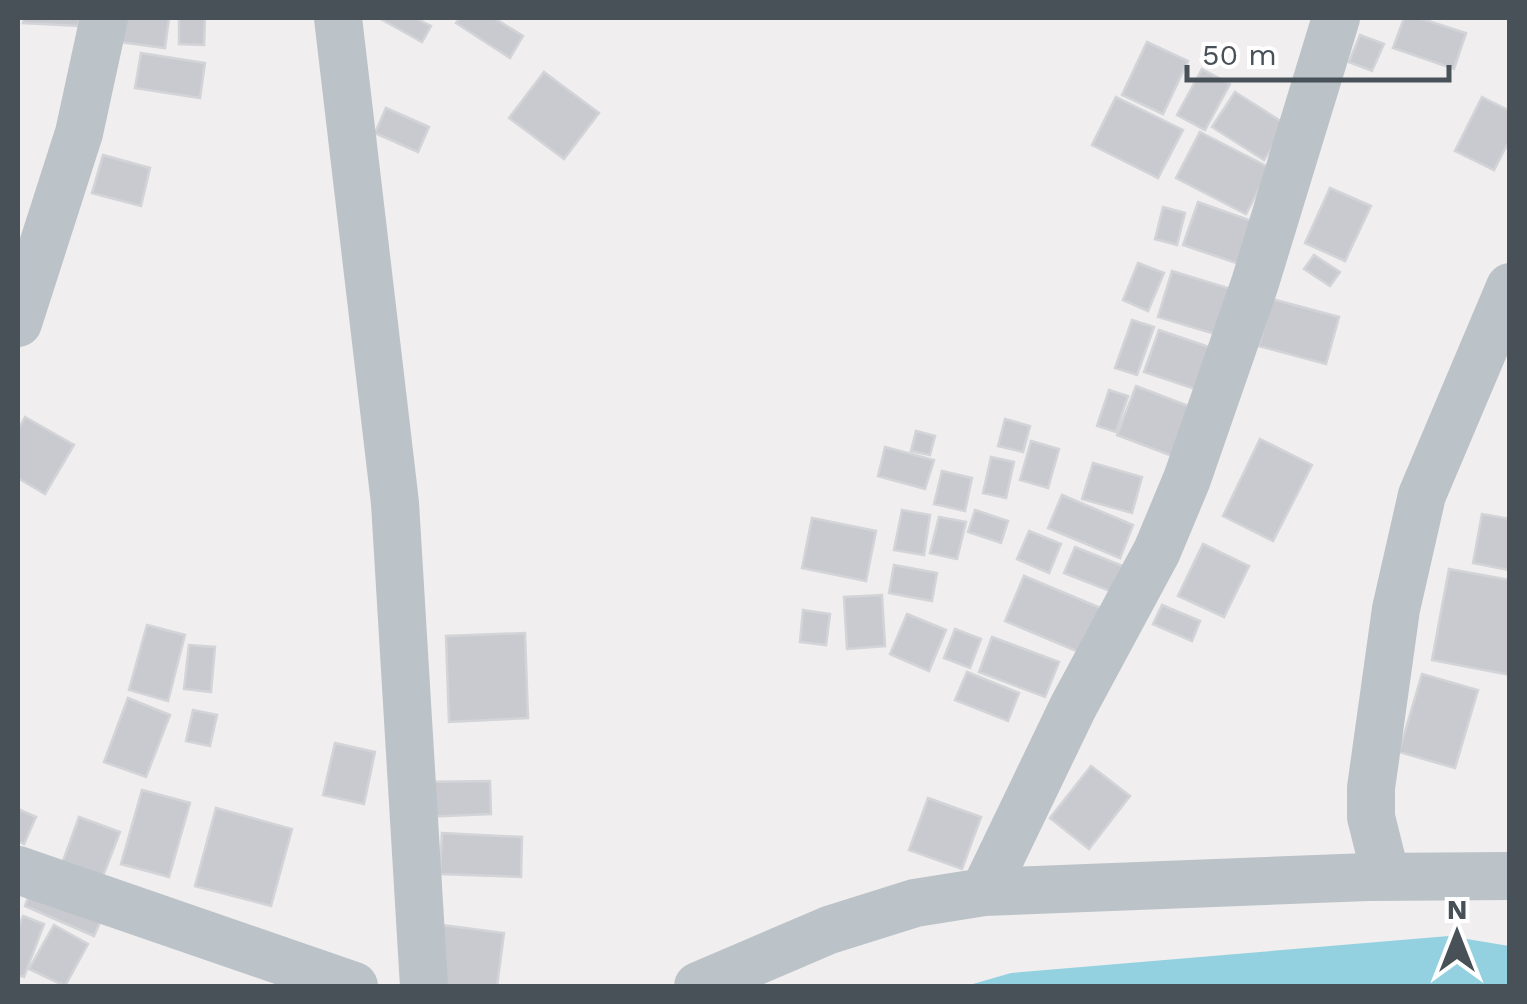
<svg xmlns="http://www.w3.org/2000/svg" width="1527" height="1004" viewBox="0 0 1527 1004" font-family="'Work Sans',sans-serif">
  <rect width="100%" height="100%" fill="#f0eeee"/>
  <path fill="#93d1e0" d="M1449 936 1509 946V986H966L1011 973Z"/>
  <path fill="#c9cad0" stroke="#d2d4d8" stroke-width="2.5" d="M24 18H79V26L23 23Z
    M122 18H169L165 48 119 42Z
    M179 18H205L204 45 179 44Z
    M379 18H415L431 26 422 42Z
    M460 18H494L523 36 510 58 456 23Z
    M1404 18H1419L1466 33 1454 69 1393 48Z
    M1360 35 1384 44 1372 71 1349 62Z
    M1147 42 1188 61 1163 114 1122 95Z
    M141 53 205 63 200 98 135 88Z
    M1202 69 1230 84 1205 130 1177 115Z
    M544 72 599 113 564 159 509 118Z
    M1235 92 1287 125 1264 160 1212 127Z
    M1116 97 1183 130 1158 178 1092 145Z
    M1482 97 1510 111V139L1494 170 1455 151Z
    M386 108 429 127 418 152 375 133Z
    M1200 132 1270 168 1246 214 1176 178Z
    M103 155 150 168 141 206 92 193Z
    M1330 188 1371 206 1345 261 1305 243Z
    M1198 202 1260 224 1245 266 1183 245Z
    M1163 207 1185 213 1177 245 1155 239Z
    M1314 255 1340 272 1330 286 1304 269Z
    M1138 263 1164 273 1148 311 1123 300Z
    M1172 271 1231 289 1218 335 1158 317Z
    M1272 299 1339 317 1326 364 1259 346Z
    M1132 320 1154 327 1137 375 1115 368Z
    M1159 330 1215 349 1201 391 1144 372Z
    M1136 386 1191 407 1172 456 1117 435Z
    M1109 390 1128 396 1116 432 1097 426Z
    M25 417 74 445 45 494 18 478V430Z
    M1005 419 1030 426 1023 452 998 446Z
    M916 431 935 436 930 455 911 451Z
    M1260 439 1312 465 1273 541 1223 516Z
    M1031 441 1059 449 1048 488 1020 480Z
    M885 447 934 460 925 489 878 476Z
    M991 457 1014 462 1006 498 983 493Z
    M1093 463 1142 477 1132 513 1082 499Z
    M942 471 972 478 965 511 934 504Z
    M1062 495 1133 525 1120 558 1048 528Z
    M902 510 930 515 924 555 894 550Z
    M975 510 1008 521 1001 543 968 532Z
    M1482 514 1510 519 1509 570 1473 563Z
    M939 517 966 522 957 559 930 553Z
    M812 518 876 531 866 581 802 568Z
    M1029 531 1061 544 1049 573 1017 559Z
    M1203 544 1249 566 1224 617 1178 596Z
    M1075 547 1130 569 1120 595 1064 573Z
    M894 565 937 573 932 601 889 593Z
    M1449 569 1510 580V675L1432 660Z
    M1024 576 1110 612 1091 657 1005 621Z
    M882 595 885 646 847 649 844 597Z
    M1162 605 1200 621 1192 641 1153 624Z
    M803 610 830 614 826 645 800 642Z
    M907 614 946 630 929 671 890 654Z
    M147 625 185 635 168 701 129 690Z
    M955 629 981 639 970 668 944 658Z
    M525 633 528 718 449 722 446 636Z
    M992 637 1059 662 1045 697 979 672Z
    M189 645 215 647 211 692 184 689Z
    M967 672 1019 693 1008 721 955 700Z
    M1422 674 1478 690 1455 768 1399 752Z
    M128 698 170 715 146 777 104 762Z
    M193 710 217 715 210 746 186 741Z
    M335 743 375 752 364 804 323 795Z
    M1091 766 1130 796 1089 849 1050 818Z
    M490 781 491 814 422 817 421 782Z
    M142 790 190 803 169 877 121 864Z
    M928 798 981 817 962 869 909 850Z
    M216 808 292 829 271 906 195 886Z
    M18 809 36 817 24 844 18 841Z
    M79 817 120 832 103 876 63 861Z
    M442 833 522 837 521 877 440 874Z
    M31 890 101 920 94 936 25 906Z
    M23 916 44 924 24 977 18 975V929Z
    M434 924 504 933 497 986H443Z
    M54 925 88 944 65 986 29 969Z"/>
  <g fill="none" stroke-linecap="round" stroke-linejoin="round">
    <path stroke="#bbc2c8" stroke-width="48" d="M338 18 395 503 424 986
      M18 323 79 133 104 18
      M18 870 354 986
      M1386 877 1371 817V788L1396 609 1422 495 1510 287
      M984 892 1073 707 1157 551 1187 479 1255 283 1336 18
      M698 986 829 930 915 903 984 892 1368 877 1510 876"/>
  </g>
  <rect width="1527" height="1004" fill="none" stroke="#485158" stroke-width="40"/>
  <g transform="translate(1457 934)" stroke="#ffffff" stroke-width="8" paint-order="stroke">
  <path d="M0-8L18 38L0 25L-18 38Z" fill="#485158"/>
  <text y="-15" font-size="28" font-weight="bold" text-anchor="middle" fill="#485158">N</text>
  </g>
  <path d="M1187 65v15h262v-15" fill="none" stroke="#485158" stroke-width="5"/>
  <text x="1202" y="65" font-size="30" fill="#485158" stroke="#ffffff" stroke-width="8" paint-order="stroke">50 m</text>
</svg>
